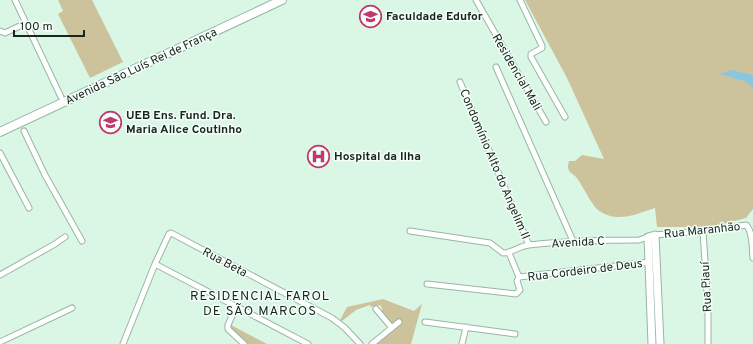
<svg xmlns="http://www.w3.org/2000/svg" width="753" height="344" viewBox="0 0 753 344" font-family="Overpass,sans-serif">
  <rect width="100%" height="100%" fill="#daf7e6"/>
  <path fill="#ccc39d" d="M58 0H92L123 62 90 78 58 14 63 11Z
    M525 0H753V209L746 218 719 225 700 227H657L655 208C636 214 617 224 598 210 592 205 584 189 579 181 574 172 565 174 569 161H575L582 155 604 159 567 78Z
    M383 299 414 311 422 304 411 344H376L395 328 382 313V308L380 305 371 307 370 305 356 310 342 321 340 320 347 307Z
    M231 325 267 344H248L229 329Z"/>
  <path fill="#89c7e0" d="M732 70 753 75V88L747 82 720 74Z"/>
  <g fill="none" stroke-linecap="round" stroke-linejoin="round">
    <defs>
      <path id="minor" d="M15 0 61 97
        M476 0 546 122
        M520 0 542 46V48L531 54V57L565 117
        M0 31 5 33 26 23
        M496 67 573 241
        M460 82 529 245
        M24 131 45 175 82 241
        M0 153 29 208
        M410 231 490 243 503 253C512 253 519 246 529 245 565 241 602 240 639 240L648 237
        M703 231 708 308V344
        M655 235 722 229 746 225C753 231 752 248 753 258
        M509 253 519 277
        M155 264 308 344
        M0 275 55 244 65 237
        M519 277 650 262
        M427 284 516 294 520 290 517 281 519 277
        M236 307 228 325V329L244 344
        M376 309 392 328
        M425 322 515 334
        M0 342 72 308
        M123 344 155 264 169 234 171 233 332 318 345 328 360 344
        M372 344 399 322
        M462 344 466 327"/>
      <path id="tertiary" d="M652 344 648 237 655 235 660 344"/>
      <path id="primary" d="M0 132 282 0"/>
    </defs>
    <use href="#minor" stroke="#99b5a6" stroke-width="7"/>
    <use href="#tertiary" stroke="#99b5a6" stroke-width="9"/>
    <use href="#primary" stroke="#99b5a6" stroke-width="10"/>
    <use href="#minor" stroke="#fff" stroke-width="5"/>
    <use href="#tertiary" stroke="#fff" stroke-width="7"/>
    <use href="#primary" stroke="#fff" stroke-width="8"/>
  </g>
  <defs>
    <symbol id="university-ring" viewBox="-11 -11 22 22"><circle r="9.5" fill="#f3fff8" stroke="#c2376e" stroke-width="1.5"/><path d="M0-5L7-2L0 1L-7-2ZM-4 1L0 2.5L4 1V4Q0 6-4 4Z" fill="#c2376e"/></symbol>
    <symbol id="school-ring" viewBox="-11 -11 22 22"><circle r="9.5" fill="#f3fff8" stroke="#c2376e" stroke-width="1.5"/><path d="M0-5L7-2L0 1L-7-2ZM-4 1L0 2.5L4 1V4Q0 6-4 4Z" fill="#c2376e"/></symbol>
    <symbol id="hospital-ring" viewBox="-11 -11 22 22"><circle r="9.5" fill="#f3fff8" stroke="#c2376e" stroke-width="1.5"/><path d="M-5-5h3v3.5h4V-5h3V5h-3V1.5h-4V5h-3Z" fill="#c2376e"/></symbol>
  </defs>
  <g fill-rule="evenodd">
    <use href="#university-ring" x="358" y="4" width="25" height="25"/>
    <use href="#school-ring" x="98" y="110" width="25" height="25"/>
    <use href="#hospital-ring" x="306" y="144" width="25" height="25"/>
  </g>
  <g text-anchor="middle" stroke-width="3" stroke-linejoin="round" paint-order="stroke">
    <g font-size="12" font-weight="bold" fill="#1a251f" stroke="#f3fff8" text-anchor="start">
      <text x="386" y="20">Faculdade Edufor</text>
      <text x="126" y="119">UEB Ens. Fund. Dra.<tspan x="126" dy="14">Maria Alice Coutinho</tspan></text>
      <text x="334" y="160">Hospital da Ilha</text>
    </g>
    <g font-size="12" fill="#1a251f" stroke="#f3fff8">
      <text transform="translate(141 66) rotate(-25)" y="4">Avenida São Luís Rei de França</text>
      <text transform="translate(517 72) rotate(60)" y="4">Residencial Mali</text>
      <text transform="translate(495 164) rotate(67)" y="4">Condomínio Alto do Angelim II</text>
      <text transform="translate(702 230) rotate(-6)" y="4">Rua Maranhão</text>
      <text transform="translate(578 242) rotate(-3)" y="4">Avenida C</text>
      <text transform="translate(225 262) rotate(28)" y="4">Rua Beta</text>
      <text transform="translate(585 270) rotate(-7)" y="4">Rua Cordeiro de Deus</text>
      <text transform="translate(706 287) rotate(-93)" y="4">Rua Piauí</text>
    </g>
    <g font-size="13" letter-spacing="1" fill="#1a251f" stroke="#f3fff8">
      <text x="260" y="300">RESIDENCIAL FAROL<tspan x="260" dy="15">DE SÃO MARCOS</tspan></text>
    </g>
  </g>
  <path d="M14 30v6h70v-6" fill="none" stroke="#1a251f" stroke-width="2"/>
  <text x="20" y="30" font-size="12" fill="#1a251f" stroke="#f3fff8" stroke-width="3" paint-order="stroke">100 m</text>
</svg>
